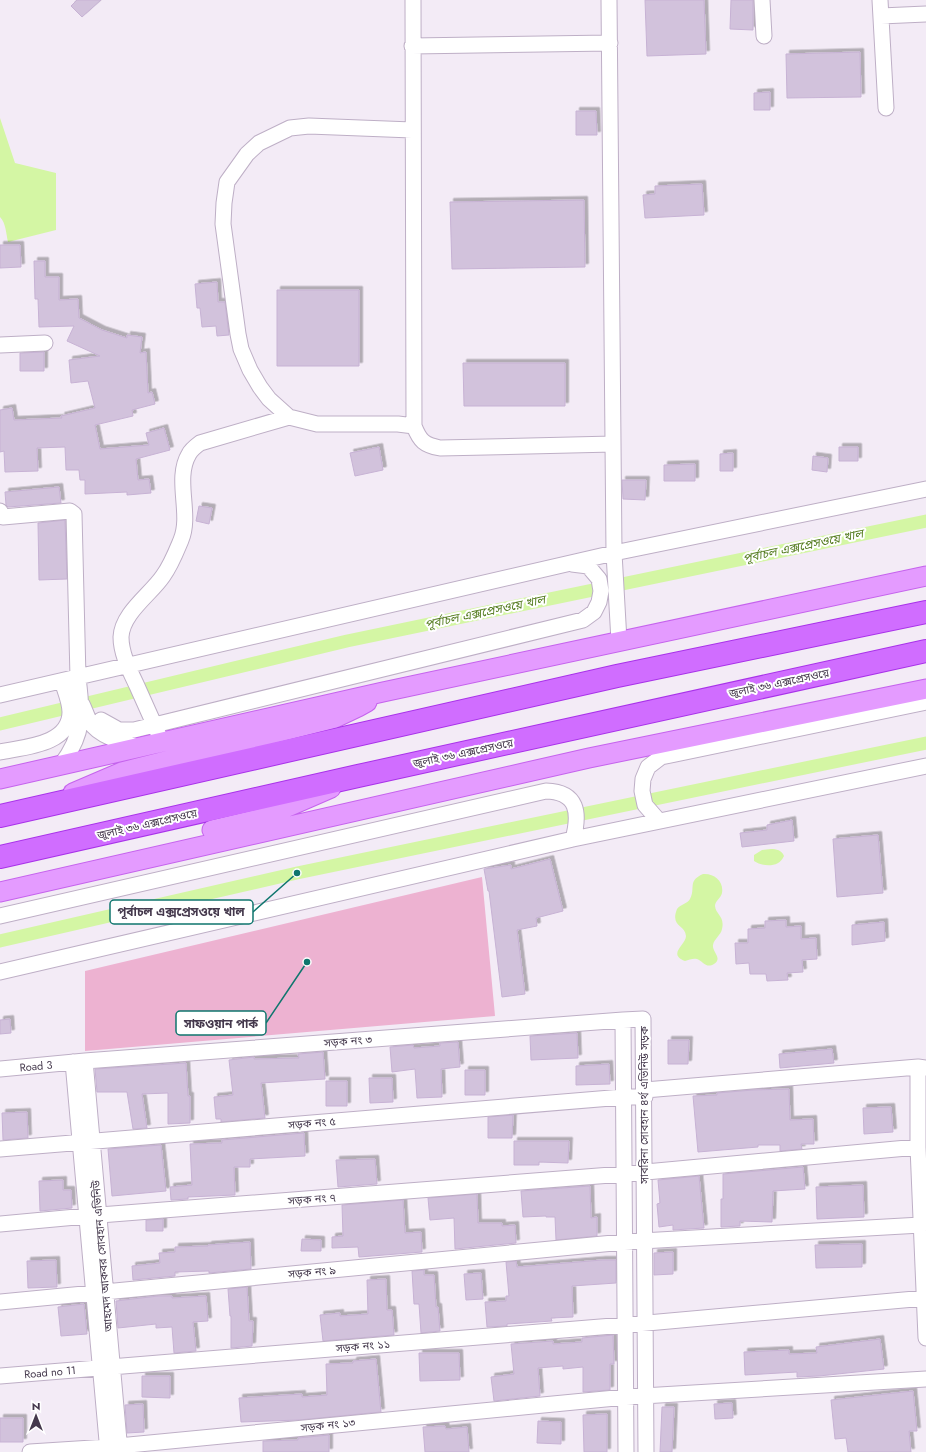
<svg xmlns="http://www.w3.org/2000/svg" width="926" height="1452" viewBox="0 0 926 1452" font-family="Jost,'Noto Sans Bengali',sans-serif">
  <defs>
    <filter id="shadow"><feDropShadow dx="3.5" dy="-3.5" stdDeviation="0" flood-color="#0004"/></filter>
  </defs>
  <rect width="100%" height="100%" fill="#f3ebf6"/>
  <path fill="#edb2d1" d="M482 877 495 1016 85 1051V971Z"/>
  <path fill="#d4f6a4" d="M0 118 15 163 56 173V230L8 242C6 234 6 223 0 217Z
    M771 849C776 849 782 850 784 856 779 868 763 867 754 861V855L762 850Z
    M703 874C714 873 724 881 722 893 721 898 715 901 715 906 716 915 725 916 722 929 721 935 714 939 713 945 712 952 723 958 714 964 706 969 703 961 697 959 693 958 689 960 685 961 667 954 686 945 686 936 685 924 670 927 677 909 681 904 687 904 690 899 696 888 687 881 703 874Z"/>
  <g fill="none" stroke-linecap="round" stroke-linejoin="round">
    <path stroke="#d4f6a4" stroke-width="13" d="M0 724 347 641 926 521
      M0 941 297 873 926 743"/>
  </g>
  <path fill="#d2c2dc" stroke="#c7b2d4" filter="url(#shadow)" d="M77 0H101L82 17 71 6Z
    M645 0H704L706 54 647 56Z
    M731 0H753V30L730 29Z
    M860 52 861 97 787 98 786 54Z
    M770 92V110H754V93Z
    M576 111H596L597 135H576Z
    M702 184 704 215 645 218 643 195 655 194V186Z
    M584 200 585 267 452 269 450 202Z
    M0 245H20L21 267 0 268Z
    M34 261H45V277H59V300L78 299 79 318 102 330 127 338V335L142 337 140 353 146 352 148 393 152 392 155 404 132 410 133 416 95 425 100 449 149 445 146 433 164 428 170 450 136 459 138 480 149 479 151 493 127 495V492L85 494V480H80L79 470H66L65 447 37 448 38 471 5 472 4 451 0 452V410L12 408 14 420 62 418 61 416 95 408 88 381 71 383 69 360 100 356 67 341 74 326 39 327 38 299H35Z
    M217 282 218 302H225L229 335 217 336 216 326 202 327 200 308H197L195 284Z
    M277 290H359V366H277Z
    M44 352V371H20V353Z
    M463 363H565V406H464Z
    M379 447 383 470 355 476 350 453Z
    M839 447H858V461H839Z
    M733 453V471H720V454Z
    M813 456 828 458 827 472 812 470Z
    M695 464V481H664V465Z
    M622 480H646L645 500 623 499Z
    M59 487 61 503 8 507 6 505 5 492Z
    M199 506 212 508 209 524 196 521Z
    M65 520 67 579 39 580 38 523Z
    M792 820 794 841 742 847 740 833 767 830V825Z
    M878 835 883 893 837 897 833 839Z
    M550 859 563 911 536 918 537 926 517 930 525 994 502 997 489 891H488L484 869 511 865V869Z
    M786 920V927L801 926V939L816 938 817 959 802 960 803 972 787 973 788 980 767 981 766 974H750L749 963 736 964 735 943H748V929L765 928V921Z
    M884 922 885 941 852 945V925Z
    M10 1019 11 1033 0 1034V1020Z
    M577 1033 578 1058 531 1060 530 1036Z
    M668 1040H689L688 1064H668Z
    M458 1042 460 1067 441 1069 442 1097 417 1098 415 1069 392 1072 390 1047 413 1045 414 1048 440 1046V1043Z
    M832 1049 834 1063 780 1068 779 1054Z
    M323 1052 325 1079 261 1083 265 1118 221 1122V1119H216L214 1097 233 1095 229 1060 254 1057V1059L299 1058 298 1054Z
    M186 1063 188 1096H190V1123L168 1124V1093L142 1094 147 1128 133 1129 127 1092H97L95 1069Z
    M609 1064 610 1084 576 1085V1066Z
    M465 1070H485V1095H465Z
    M369 1078H392L393 1102 370 1103Z
    M326 1081H347V1106H326Z
    M789 1089 790 1120 813 1119 814 1144H801L802 1149 780 1151V1145H758V1147L698 1152 693 1096 717 1095V1093L753 1090Z
    M891 1107 893 1132 864 1134 863 1108Z
    M27 1112 28 1138 3 1140 2 1113Z
    M513 1115 512 1138H488V1117Z
    M304 1133 305 1156 250 1159V1167H234L235 1195 188 1197V1199L171 1200 170 1187 192 1185 190 1144 222 1143V1140Z
    M514 1141H569L568 1163 539 1162V1165H514Z
    M161 1145 166 1191 112 1196 108 1149Z
    M375 1159 377 1184 338 1187 336 1160Z
    M803 1167 805 1189 773 1191 772 1222 740 1221V1226L721 1227V1199H723V1174Z
    M699 1176 704 1228 673 1230V1225L659 1227 657 1204 660 1203 658 1180Z
    M63 1180V1190H71L72 1208 40 1211 39 1181Z
    M863 1185 864 1217 817 1219 816 1187Z
    M590 1186 591 1218 597 1217V1236L556 1240 555 1217H546V1216L523 1217 521 1191Z
    M477 1194 478 1223H502V1226L515 1225 516 1243 455 1249 454 1218 430 1220 428 1198Z
    M403 1200 405 1233 421 1232 422 1252 359 1257 358 1247 332 1248V1237L343 1236 342 1205Z
    M163 1219V1231H146V1220Z
    M302 1239 321 1240V1251H301Z
    M250 1242 251 1269 209 1273V1271L175 1272V1276L133 1280 132 1266 160 1263 159 1253 175 1252V1247L208 1246V1245Z
    M862 1244V1267L816 1268 815 1245Z
    M673 1252V1274L654 1275V1253Z
    M56 1260 57 1287 28 1288 27 1261Z
    M602 1260H616V1283L572 1286 573 1317 551 1318 552 1321 507 1324V1326L487 1327 485 1302 506 1301V1296H509L506 1262 516 1261 517 1267Z
    M424 1270V1275H434L436 1307H438L440 1331 421 1333 419 1304H414L412 1271Z
    M481 1273 483 1299 466 1300 464 1274Z
    M386 1279 387 1310H392L394 1335 323 1341 320 1315 340 1313V1316L368 1314 367 1280Z
    M247 1287 249 1321H253L252 1346 231 1348V1316H230L228 1289Z
    M158 1296H172V1298L206 1296 208 1321 193 1322 196 1351 174 1353 172 1327 156 1328V1324L118 1328 116 1301Z
    M84 1304 87 1334 61 1336 58 1307Z
    M613 1335 614 1364H610V1390L583 1392V1367L563 1369V1366L538 1368 540 1396 494 1401 491 1377 514 1374 511 1344 553 1341V1344L582 1342V1338Z
    M880 1339 884 1369 819 1376 797 1377V1372L745 1375 744 1352 789 1350V1354L817 1353 816 1347Z
    M419 1353H459L460 1380 420 1381Z
    M376 1359 381 1412 299 1420 241 1422 239 1398 302 1394V1397L327 1395 326 1364 353 1363V1361Z
    M142 1376H170V1398L142 1397Z
    M913 1391 917 1431H909L911 1452H848L846 1438 835 1439 831 1400Z
    M732 1403 733 1418 715 1419 714 1404Z
    M143 1404 144 1432 127 1433 125 1405Z
    M662 1407H674L672 1452H660Z
    M607 1414V1452H584L583 1415Z
    M0 1418H23V1442H0Z
    M538 1421 561 1422V1444L537 1443Z
    M445 1426 446 1429 467 1427 469 1452H425L423 1427Z
    M329 1435V1452H263V1441L298 1440V1438Z"/>
  <g fill="none" stroke-linecap="round" stroke-linejoin="round">
    <defs>
      <path id="minor" d="M413 0 414 426C420 441 424 445 440 448L613 444
        M609 0 614 553 619 641
        M762 0 764 36
        M880 0 886 108
        M881 16 926 14
        M412 46 610 43
        M412 130 309 126 290 128 259 143 247 154 227 182 224 203 223 224 238 334 241 349 250 370 260 387 269 399 289 417 317 424H398L414 426
        M0 345 45 343
        M0 511 3 517 70 511 74 514 78 678C83 715 84 734 61 765
        M0 695 614 553 926 489
        M82 704C85 710 87 717 90 722 98 736 123 743 138 747
        M101 720 119 730H134L583 620 594 612 599 602 601 591 599 579 588 566 572 564
        M158 733C151 717 144 702 137 686 130 671 121 654 121 637 122 613 151 594 163 576 171 565 176 552 181 540 192 514 174 479 189 454 191 450 196 446 200 443L289 417
        M0 752C24 747 70 745 70 712 70 702 65 691 62 681
        M659 821 645 805 642 791 643 779 648 767 661 757 926 702
        M0 916 546 791C578 792 580 813 573 839
        M0 972 573 839 926 766
        M623 1020 626 1452
        M85 1061 120 1452
        M73 1062 108 1452
        M918 1067V1147L926 1338
        M0 1069 85 1061 623 1020 643 1019 646 1452
        M645 1090 918 1067 926 1068
        M0 1149 623 1097H645
        M0 1224 87 1216 624 1174 918 1147
        M0 1302 624 1242 921 1225
        M0 1376 625 1325 926 1298
        M30 1452 108 1447 626 1397 926 1379"/>
      <path id="major" d="M0 779 383 692 926 576
        M73 793 122 772 335 718 358 707 367 702
        M212 830 262 818 331 788
        M0 892 589 758 926 689"/>
      <path id="highway" d="M0 816 617 676 926 612
        M0 857 358 776 926 651"/>
    </defs>
    <use href="#minor" stroke="#beafc6" stroke-width="17"/>
    <use href="#major" stroke="#c563ed" stroke-width="21"/>
    <use href="#highway" stroke="#a832e9" stroke-width="24"/>
    <use href="#minor" stroke="#fff" stroke-width="15"/>
    <use href="#major" stroke="#e49bff" stroke-width="19"/>
    <use href="#highway" stroke="#d06dff" stroke-width="22"/>
  </g>
  <g text-anchor="middle" stroke-width="4" stroke-linejoin="round" paint-order="stroke">
    <g font-size="11" fill="#44384c" stroke="#fff">
      <text transform="translate(779 683) rotate(-12)" y="4">জুলাই ৩৬ এক্সপ্রেসওয়ে</text>
      <text transform="translate(463 753) rotate(-12)" y="4">জুলাই ৩৬ এক্সপ্রেসওয়ে</text>
      <text transform="translate(147 824) rotate(-13)" y="4">জুলাই ৩৬ এক্সপ্রেসওয়ে</text>
      <text transform="translate(348 1041) rotate(-4)" y="4">সড়ক নং ৩</text>
      <text transform="translate(36 1066) rotate(-5)" y="4">Road 3</text>
      <text transform="translate(644 1105) rotate(-90)" y="4">সাবরিনা সোবহান ৪র্থ এভিনিউ সড়ক</text>
      <text transform="translate(312 1123) rotate(-5)" y="4">সড়ক নং ৫</text>
      <text transform="translate(312 1199) rotate(-4)" y="4">সড়ক নং ৭</text>
      <text transform="translate(102 1256) rotate(-95)" y="4">আহমেদ আকবর সোবহান এভিনিউ</text>
      <text transform="translate(312 1272) rotate(-5)" y="4">সড়ক নং ৯</text>
      <text transform="translate(363 1346) rotate(-5)" y="4">সড়ক নং ১১</text>
      <text transform="translate(50 1372) rotate(-5)" y="4">Road no 11</text>
      <text transform="translate(328 1425) rotate(-6)" y="4">সড়ক নং ১৩</text>
    </g>
    <g font-size="12" font-style="italic" fill="#537b1e" stroke="#fff">
      <text transform="translate(803 546) rotate(-12)" y="4">পূর্বাচল এক্সপ্রেসওয়ে খাল</text>
      <text transform="translate(485 612) rotate(-12)" y="4">পূর্বাচল এক্সপ্রেসওয়ে খাল</text>
    </g>
  </g>
  <path fill="none" stroke="#0f766e" stroke-width="1.5" d="M297 873L253 912M307 962L266 1023"/>
  <g fill="#0f766e" stroke="#fff" stroke-width="1.5">
    <circle cx="297" cy="873" r="4"/>
    <circle cx="307" cy="962" r="4"/>
  </g>
  <g fill="#fff" stroke="#0f766e" stroke-width="1.5">
    <rect x="110" y="900" width="143" height="24" rx="4"/>
    <rect x="176" y="1011" width="90" height="24" rx="4"/>
  </g>
  <g font-size="12" text-anchor="middle" font-weight="bold" fill="#44384c">
    <text x="181" y="916">পূর্বাচল এক্সপ্রেসওয়ে খাল</text>
    <text x="221" y="1028">সাফওয়ান পার্ক</text>
  </g>
  <g transform="translate(36 1416)" stroke="#ffffff" stroke-width="3" paint-order="stroke">
  <path d="M0-3L7 15L0 10L-7 15Z" fill="#44384c"/>
  <text y="-6" font-size="11" font-weight="bold" text-anchor="middle" fill="#44384c">N</text>
  </g>
</svg>
